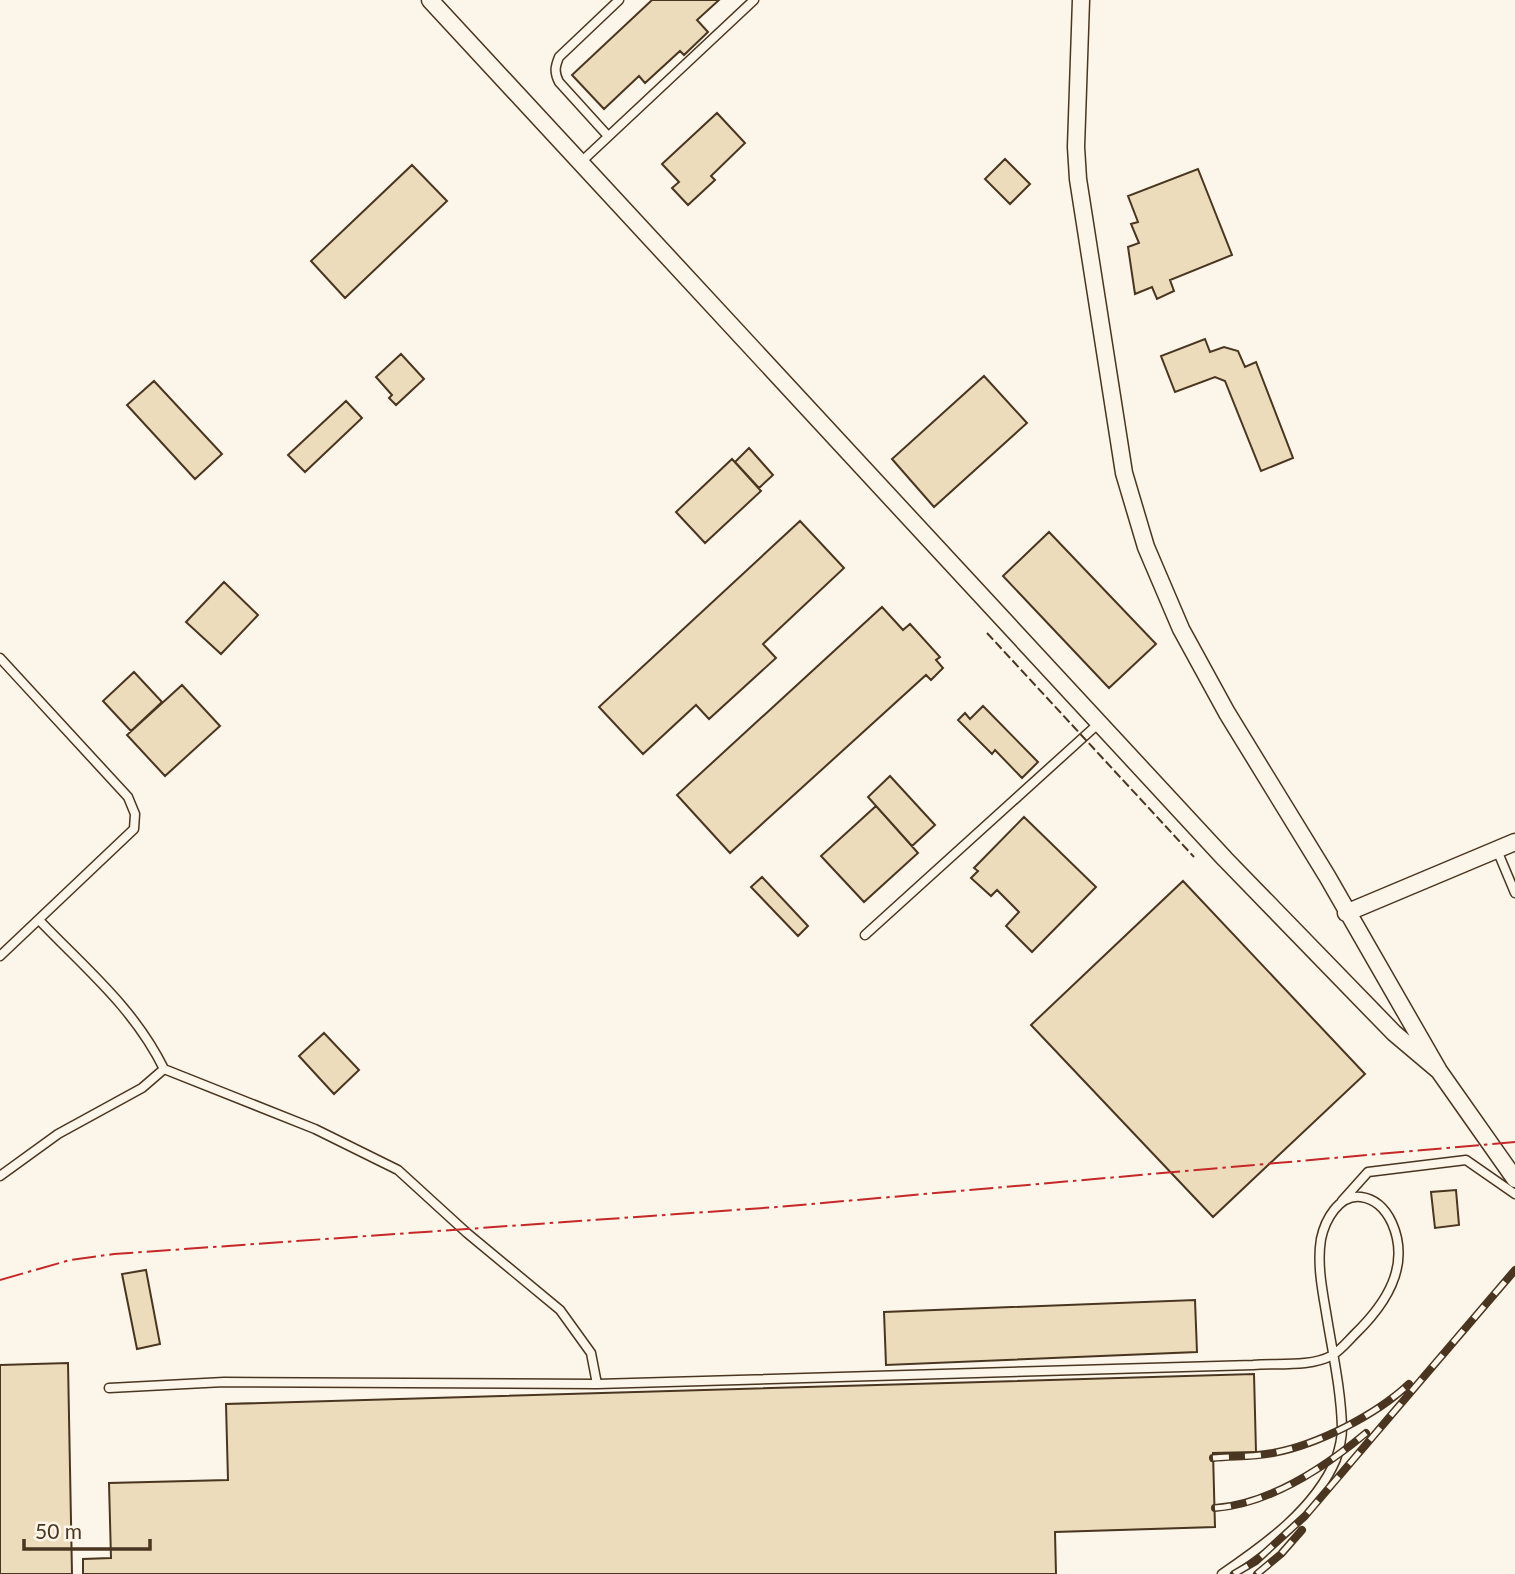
<svg xmlns="http://www.w3.org/2000/svg" width="1515" height="1574" viewBox="0 0 1515 1574" font-family="Lato,sans-serif">
  <rect width="100%" height="100%" fill="#fbf6e9"/>
  <path fill="#ecdcbc" stroke="#4a3520" stroke-width="2" d="M652 0H719L697 20 708 32 684 55 680 51 645 83 639 76 604 109 572 75Z
    M717 113 745 143 711 176 715 180 688 205 672 188 679 182 662 164Z
    M1005 159 1030 184 1010 204 985 179Z
    M412 165 447 201 345 298 311 261Z
    M1198 169 1232 255 1170 280 1174 291 1157 299 1152 287 1135 294 1128 247 1139 243 1131 224 1138 222 1128 196Z
    M1205 339 1210 352 1224 347 1238 351 1245 367 1256 362 1293 458 1261 471 1225 381 1215 377 1175 392 1161 356Z
    M401 354 424 379 396 405 389 398 392 395 376 377Z
    M984 376 1027 423 934 507 892 459Z
    M154 381 222 454 195 479 127 405Z
    M346 401 362 418 305 472 288 455Z
    M749 448 773 475 759 488 735 462Z
    M732 459 761 491 705 543 676 512Z
    M800 521 844 568 763 644 776 658 709 719 696 705 643 754 599 707Z
    M1049 532 1156 644 1109 688 1003 576Z
    M224 582 258 615 221 654 186 622Z
    M882 607 903 630 910 624 940 657 936 660 943 668 931 680 926 675 730 853 677 795Z
    M134 672 162 702 131 731 103 701Z
    M182 685 220 726 165 776 127 735Z
    M983 706 1038 762 1022 778 995 750 992 754 958 720 965 713 970 719Z
    M890 776 935 825 912 846 868 797Z
    M876 806 918 853 864 902 821 856Z
    M1024 817 1096 887 1032 952 1006 926 1019 912 997 890 991 896 971 878 978 871 974 868Z
    M762 877 808 926 798 936 751 887Z
    M1183 881 1365 1074 1213 1217 1031 1025Z
    M324 1033 359 1070 334 1094 299 1056Z
    M1456 1190 1459 1225 1435 1228 1431 1192Z
    M146 1270 160 1344 137 1349 122 1274Z
    M1195 1300 1197 1352 886 1365 884 1312Z
    M68 1363 72 1574H0V1365Z
    M1254 1374 1256 1452 1213 1453 1215 1527 1055 1532 1056 1574H83V1559L111 1558 109 1483 228 1480 226 1404Z"/>
  <g fill="none" stroke-linecap="round" stroke-linejoin="round">
    <defs>
      <path id="service" d="M608 136 559 82C554 72 555 67 559 57L619 0
        M580 163 754 0
        M0 658 128 797 135 814 134 829 0 956
        M1497 850 1515 893
        M40 921C86 969 134 1008 164 1069L315 1129 398 1170 467 1233 560 1310 591 1353 597 1384
        M865 935 1098 724
        M0 1176 58 1134 142 1088 164 1069
        M1342 1201 1368 1172 1466 1160 1515 1194
        M109 1388 224 1382 597 1384 1253 1365C1277 1363 1310 1367 1331 1356 1340 1351 1348 1341 1355 1334 1386 1304 1411 1266 1392 1223 1386 1210 1376 1199 1361 1197 1339 1194 1325 1220 1321 1239 1317 1263 1322 1289 1326 1312 1332 1350 1341 1389 1342 1428 1342 1436 1339 1450 1336 1459 1315 1509 1266 1544 1222 1574"/>
      <path id="minor" d="M430 0 1225 859 1394 1033 1439 1071
        M1081 0 1076 147 1078 179 1124 473 1146 547 1181 629 1227 713 1327 876 1439 1071 1515 1179
        M1346 913 1515 842"/>
    </defs>
    <use href="#service" stroke="#4a3520" stroke-width="11"/>
    <use href="#minor" stroke="#4a3520" stroke-width="19"/>
    <use href="#service" stroke="#fbf6e9" stroke-width="8"/>
    <use href="#minor" stroke="#fbf6e9" stroke-width="16"/>
    <defs>
      <path id="rail" d="M1213 1458C1233 1456 1254 1457 1273 1453 1317 1445 1376 1415 1409 1384
        M1215 1508C1270 1504 1325 1467 1366 1433
        M1234 1574 1256 1561 1305 1516 1515 1270
        M1257 1574 1281 1554 1302 1530"/>
    </defs>
    <use href="#rail" stroke="#4a3520" stroke-width="8"/>
    <use href="#rail" stroke="#fbf6e9" stroke-width="5" stroke-dasharray="16" stroke-linecap="butt"/>
    <path stroke="#4a3520" stroke-width="2" stroke-dasharray="9 3.5" stroke-linecap="butt" d="M987 633 1194 857"/>
    <path stroke="#c62828" stroke-width="2" stroke-dasharray="24 5 3.5 5" stroke-linecap="butt" d="M0 1280 70 1260 114 1254 777 1207 1515 1142"/>
  </g>
  <path d="M24 1539v10h126v-10" fill="none" stroke="#4a3520" stroke-width="3.5"/>
  <text x="35" y="1539" font-size="21" fill="#4a3520" stroke="#fbf6e9" stroke-width="5" paint-order="stroke">50 m</text>
</svg>
